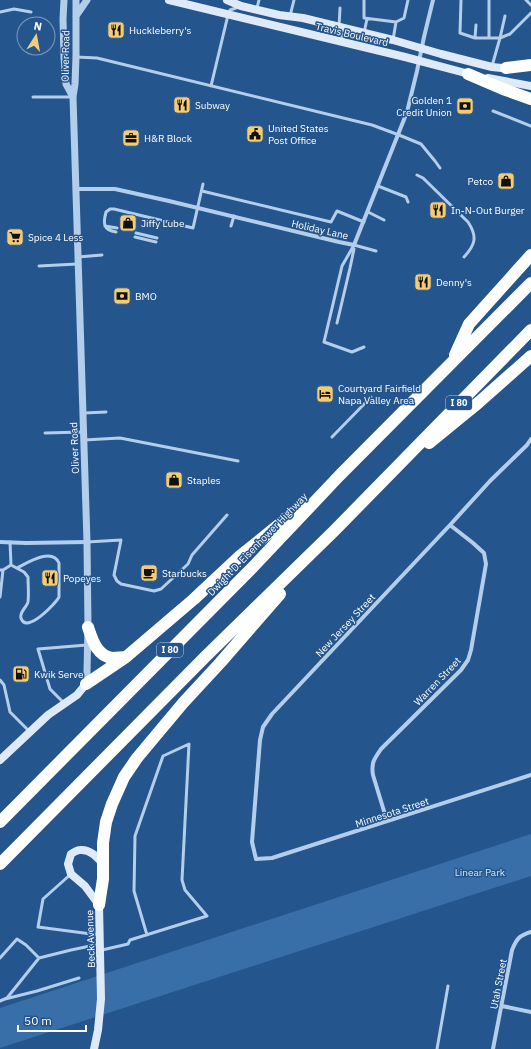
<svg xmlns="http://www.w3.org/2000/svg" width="531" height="1049" viewBox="0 0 531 1049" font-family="'IBM Plex Sans',sans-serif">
  <rect width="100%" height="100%" fill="#24558c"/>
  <path fill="#386fa9" d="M531 834V876L0 1048V1008Z"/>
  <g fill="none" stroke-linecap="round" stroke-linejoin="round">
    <path stroke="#b3ceeb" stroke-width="3" d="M364 0V18L396 22 404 18 408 0
      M461 0 460 33 475 38H500L492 66
      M526 0 531 5
      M257 8 259 0
      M340 8 339 27 343 40
      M0 12 14 9 31 12
      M290 16 294 0
      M364 33 367 19
      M475 38 476 25
      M489 38V0
      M500 38 510 34 531 13
      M500 38 505 16
      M393 40 396 22
      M76 57 97 58 372 125 399 135 421 144 435 161 440 168
      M211 86 228 15 230 10 239 7
      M33 97H73
      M493 111 531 126
      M417 175 423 178 468 222C478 237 475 245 464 257
      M378 186 406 197 408 202
      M202 191 331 222 337 211 364 222
      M368 212 384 220
      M105 226 117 228
      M231 226 234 216
      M116 232C103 230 103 223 106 212L110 209H114L193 228 203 184
      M136 233 157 238
      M135 237 156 242
      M354 245 342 266 324 342 352 352 364 347
      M354 245 376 251
      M78 257 102 255
      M39 266 77 264
      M337 323 350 268 354 249
      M84 413 106 412
      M45 433 83 432
      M332 437 371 397
      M84 440 120 438 238 461
      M87 542 121 540 114 575 117 581 121 584 154 591 161 589 188 564 192 555 227 515
      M11 565 24 572 28 577C28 584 29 594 28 602 27 607 19 612 21 618 26 635 56 603 59 597V563C52 547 27 563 17 568
      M0 570H3L0 597
      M3 570 11 565 10 542
      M0 680 4 685 10 712 30 732
      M64 703 50 689 38 649 87 645
      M71 874 43 899 38 927 99 935
      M102 950 128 944 130 940 207 916 185 890 182 880 189 744 163 756 135 836 134 891 147 935
      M0 958 17 939 26 945 39 958 71 950 100 944
      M5 999 37 991 79 978
      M0 1001 7 998 39 958
      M437 1049 448 986"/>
    <path stroke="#b3ceeb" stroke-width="4" d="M76 189H115L169 201 339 242 354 245 407 112 417 71 424 37 433 0
      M531 439 527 445 490 481 450 525 272 714 263 727 260 740 252 842 256 859 272 858 531 775
      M0 542 26 543 87 542
      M387 821 373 775C371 763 374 759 381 749L461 670 468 660 471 650 486 564 484 553 473 543 450 525
      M502 1006 531 1012
      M493 1049 512 950C517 938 519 936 531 932"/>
    <path stroke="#b3ceeb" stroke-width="7" d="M64 0 63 19 64 57 66 84 73 97
      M76 0V57L75 84 73 97 87 542 88 627 87 672 86 684
      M76 16 87 0"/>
    <path stroke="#deeaf9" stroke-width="8" d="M169 0 405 57 473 75
      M227 0 241 6 279 15 303 18 393 40 441 54 492 67 511 69
      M488 78 531 86
      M0 760 48 715 77 695 86 684
      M94 1049 98 1030 101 999 99 905 85 886 71 874 68 864 71 854C74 852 77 850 80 850 90 849 97 857 103 864"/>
    <path stroke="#fff" stroke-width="12" d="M506 68 531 65
      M468 74 503 89 531 99
      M455 355 469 324 531 255
      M429 443 478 403 531 356
      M88 627C92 639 97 657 113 658 117 658 122 657 126 657
      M86 684 126 657 194 599 240 556 302 506
      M0 822 253 567 339 476 531 283
      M0 864 205 657 334 531 531 330
      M99 905 103 879V843L106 822 112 804 124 777 137 758 183 703 220 663 280 594"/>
  </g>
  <defs>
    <symbol id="restaurant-square" viewBox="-11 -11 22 22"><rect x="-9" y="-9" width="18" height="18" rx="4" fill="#f5cc76" stroke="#24558c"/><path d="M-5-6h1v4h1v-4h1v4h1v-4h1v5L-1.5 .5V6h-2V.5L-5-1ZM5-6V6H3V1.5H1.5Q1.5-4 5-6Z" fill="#111"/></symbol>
    <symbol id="bank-square" viewBox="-11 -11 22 22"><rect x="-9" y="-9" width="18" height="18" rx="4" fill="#f5cc76" stroke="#24558c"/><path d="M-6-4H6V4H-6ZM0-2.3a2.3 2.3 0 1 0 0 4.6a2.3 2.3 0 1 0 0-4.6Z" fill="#111"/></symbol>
    <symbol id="civic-square" viewBox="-11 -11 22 22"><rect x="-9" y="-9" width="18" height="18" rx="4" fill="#f5cc76" stroke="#24558c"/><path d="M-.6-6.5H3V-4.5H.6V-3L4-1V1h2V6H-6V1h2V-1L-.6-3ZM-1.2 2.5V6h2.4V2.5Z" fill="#111"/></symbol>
    <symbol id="office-square" viewBox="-11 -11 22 22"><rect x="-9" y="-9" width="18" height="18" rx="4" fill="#f5cc76" stroke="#24558c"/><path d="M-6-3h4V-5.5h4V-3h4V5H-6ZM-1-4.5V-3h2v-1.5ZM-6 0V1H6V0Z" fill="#111"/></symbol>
    <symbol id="shop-square" viewBox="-11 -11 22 22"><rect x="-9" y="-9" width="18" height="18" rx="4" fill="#f5cc76" stroke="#24558c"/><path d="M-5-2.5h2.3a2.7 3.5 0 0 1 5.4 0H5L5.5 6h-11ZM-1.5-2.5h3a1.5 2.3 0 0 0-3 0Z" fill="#111"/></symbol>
    <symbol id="supermarket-square" viewBox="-11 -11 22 22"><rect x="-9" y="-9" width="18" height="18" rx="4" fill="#f5cc76" stroke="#24558c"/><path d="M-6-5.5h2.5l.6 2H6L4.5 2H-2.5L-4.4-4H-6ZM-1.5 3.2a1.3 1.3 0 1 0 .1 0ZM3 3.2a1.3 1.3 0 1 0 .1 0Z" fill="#111"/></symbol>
    <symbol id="hotel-square" viewBox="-11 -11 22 22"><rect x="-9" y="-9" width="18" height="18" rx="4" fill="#f5cc76" stroke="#24558c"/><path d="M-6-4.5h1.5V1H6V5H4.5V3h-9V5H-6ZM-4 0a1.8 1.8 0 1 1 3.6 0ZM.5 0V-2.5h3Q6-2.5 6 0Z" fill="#111"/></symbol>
    <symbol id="cafe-square" viewBox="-11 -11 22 22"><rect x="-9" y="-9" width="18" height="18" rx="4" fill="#f5cc76" stroke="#24558c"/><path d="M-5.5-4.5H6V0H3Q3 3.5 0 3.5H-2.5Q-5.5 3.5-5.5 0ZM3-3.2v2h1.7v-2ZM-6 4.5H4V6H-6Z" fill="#111"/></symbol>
    <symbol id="fuel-square" viewBox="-11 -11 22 22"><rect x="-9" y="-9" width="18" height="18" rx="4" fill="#f5cc76" stroke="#24558c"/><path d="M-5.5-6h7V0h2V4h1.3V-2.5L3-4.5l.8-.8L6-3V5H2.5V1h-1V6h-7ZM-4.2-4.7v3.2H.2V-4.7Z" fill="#111"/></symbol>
  </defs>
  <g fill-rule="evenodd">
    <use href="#restaurant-square" x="106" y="20" width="20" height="20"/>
    <use href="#restaurant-square" x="172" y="95" width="20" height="20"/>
    <use href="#bank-square" x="455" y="96" width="20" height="20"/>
    <use href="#civic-square" x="245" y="124" width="20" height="20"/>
    <use href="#office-square" x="121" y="128" width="20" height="20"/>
    <use href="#shop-square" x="496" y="171" width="20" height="20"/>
    <use href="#restaurant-square" x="428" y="200" width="20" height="20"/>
    <use href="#shop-square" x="118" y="213" width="20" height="20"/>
    <use href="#supermarket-square" x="5" y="227" width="20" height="20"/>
    <use href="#restaurant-square" x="413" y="272" width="20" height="20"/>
    <use href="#bank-square" x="112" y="286" width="20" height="20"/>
    <use href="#hotel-square" x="315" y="384" width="20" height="20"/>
    <use href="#shop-square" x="164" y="470" width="20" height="20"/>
    <use href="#cafe-square" x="139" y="563" width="20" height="20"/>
    <use href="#restaurant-square" x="40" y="568" width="20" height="20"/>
    <use href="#fuel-square" x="11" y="664" width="20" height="20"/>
  </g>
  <g text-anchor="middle" stroke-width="3" stroke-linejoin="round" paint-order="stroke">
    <g fill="#24558c" stroke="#bdccdc" stroke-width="1">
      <rect x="446" y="396" width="26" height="14" rx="3"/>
      <rect x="157" y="643" width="26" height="14" rx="3"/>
    </g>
    <g font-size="9" font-weight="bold" fill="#fff">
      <text x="459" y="406">I 80</text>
      <text x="170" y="653">I 80</text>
    </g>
    <g font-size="10" fill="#fff" stroke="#24558c" text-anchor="start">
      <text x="129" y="34">Huckleberry's</text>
      <text x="452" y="104" text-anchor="end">Golden 1<tspan x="452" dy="12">Credit Union</tspan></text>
      <text x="195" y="109">Subway</text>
      <text x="268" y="132">United States<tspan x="268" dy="12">Post Office</tspan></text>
      <text x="144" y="142">H&amp;R Block</text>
      <text x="493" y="185" text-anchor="end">Petco</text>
      <text x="451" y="214">In-N-Out Burger</text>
      <text x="141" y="227">Jiffy Lube</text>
      <text x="28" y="241">Spice 4 Less</text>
      <text x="436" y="286">Denny's</text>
      <text x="135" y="300">BMO</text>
      <text x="338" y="392">Courtyard Fairfield<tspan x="338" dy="12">Napa Valley Area</tspan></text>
      <text x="187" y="484">Staples</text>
      <text x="162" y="577">Starbucks</text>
      <text x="63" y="582">Popeyes</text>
      <text x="34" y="678">Kwik Serve</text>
    </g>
    <g font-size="10" fill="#fff" stroke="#24558c">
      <text transform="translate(352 34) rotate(13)" y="4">Travis Boulevard</text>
      <text transform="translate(65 56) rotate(-89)" y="4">Oliver Road</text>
      <text transform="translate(320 229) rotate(13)" y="4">Holiday Lane</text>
      <text transform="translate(74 448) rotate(-92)" y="4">Oliver Road</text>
      <text transform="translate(257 544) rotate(-46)" y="4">Dwight D. Eisenhower Highway</text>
      <text transform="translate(345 625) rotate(-47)" y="4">New Jersey Street</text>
      <text transform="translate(437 681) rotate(-46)" y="4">Warren Street</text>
      <text transform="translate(392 812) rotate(-18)" y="4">Minnesota Street</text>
      <text transform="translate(90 939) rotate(-92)" y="4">Beck Avenue</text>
      <text transform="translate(498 984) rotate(-79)" y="4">Utah Street</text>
    </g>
    <g font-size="10" fill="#d7e7f8" stroke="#24558c">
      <text x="480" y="876">Linear Park</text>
    </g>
  </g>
  <g transform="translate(36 36) rotate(11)"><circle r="19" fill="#24558c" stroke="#7c99ba"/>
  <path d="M0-3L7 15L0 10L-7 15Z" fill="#f5cc76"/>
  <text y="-6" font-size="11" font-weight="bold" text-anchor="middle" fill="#ffffff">N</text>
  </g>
  <path d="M18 1025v6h68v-6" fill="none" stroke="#ffffff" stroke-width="2"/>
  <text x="24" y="1025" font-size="12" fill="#ffffff" stroke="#24558c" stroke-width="3" paint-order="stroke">50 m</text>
</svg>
